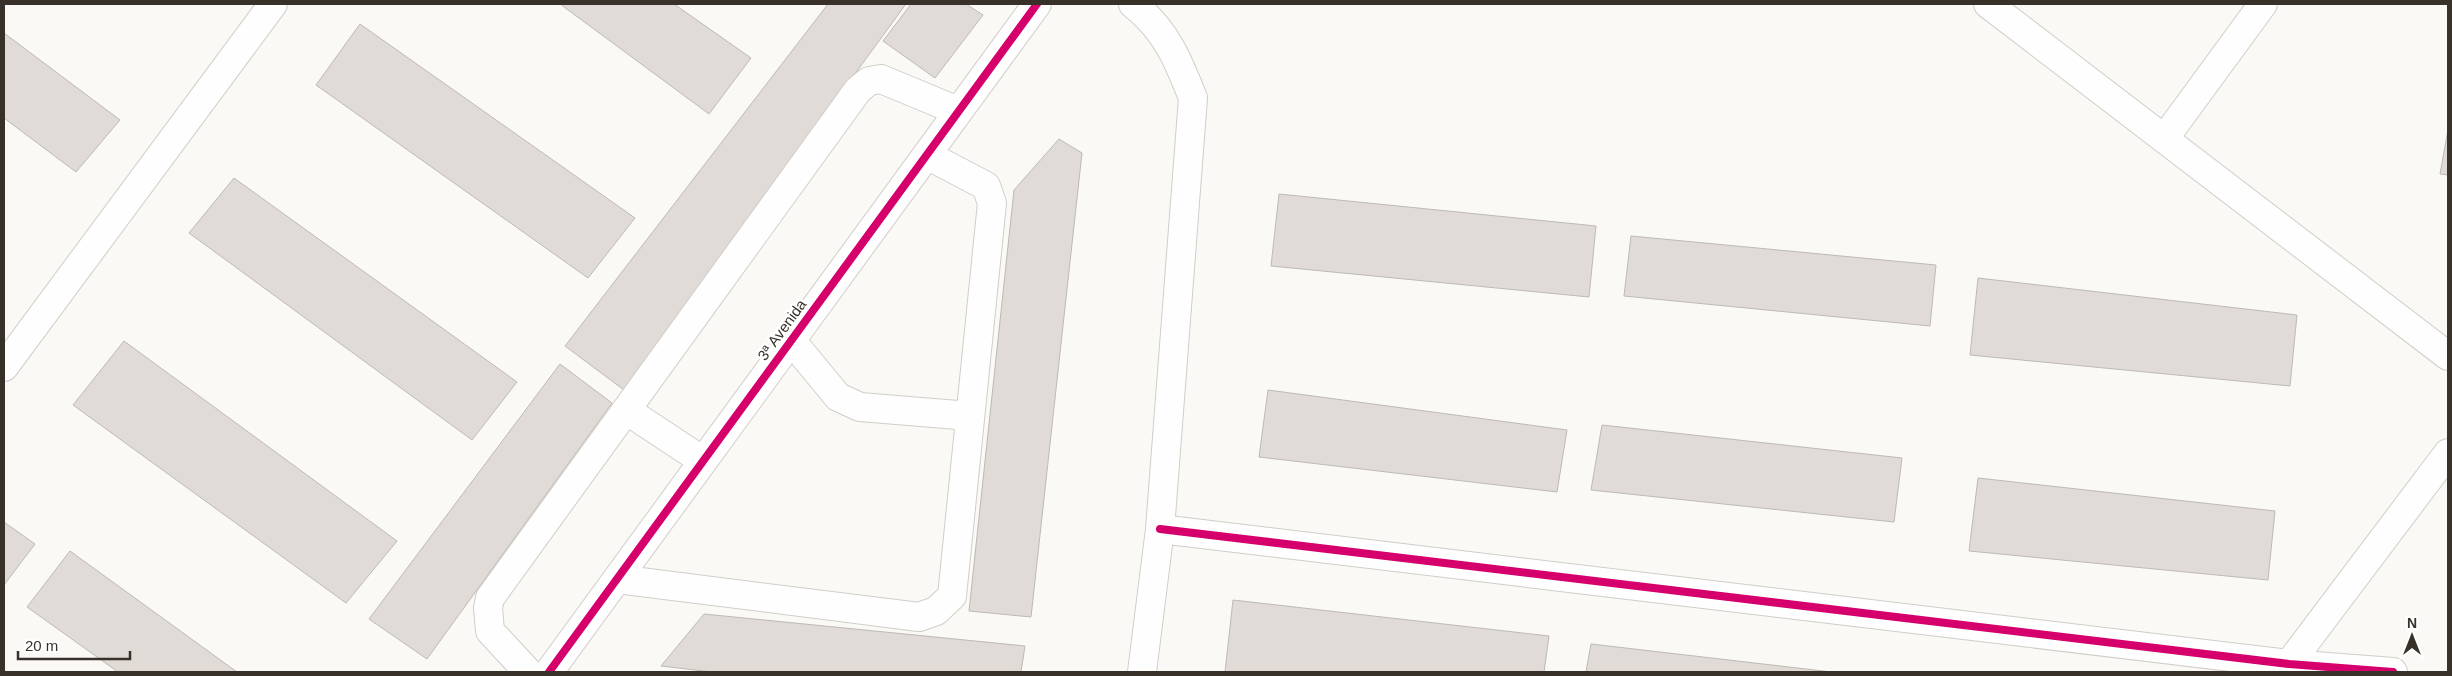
<svg xmlns="http://www.w3.org/2000/svg" width="2452" height="676" viewBox="0 0 2452 676" font-family="Helvetica,sans-serif">
  <rect width="100%" height="100%" fill="#fbf9f6"/>
  <path fill="#e0dbd6" stroke="#bdb9b3" d="M560 4H674L751 58 709 114Z
    M828 4H906L624 390 565 346Z
    M911 4H966L983 15 935 78 883 41Z
    M360 24 635 218 588 278 316 85Z
    M4 33 120 120 76 172 4 118Z
    M2448 130V175L2440 174Z
    M1059 139 1082 153 1031 617 969 611 1014 190Z
    M234 178 517 382 472 440 189 233Z
    M1279 194 1596 226 1589 297 1271 266Z
    M1631 236 1936 265 1930 326 1624 296Z
    M1978 278 2297 315 2290 386 1970 355Z
    M124 341 397 541 346 603 73 405Z
    M560 364 612 403 427 659 369 619Z
    M1268 390 1567 430 1557 492 1259 457Z
    M1602 425 1902 458 1894 522 1591 490Z
    M1978 478 2275 511 2268 580 1969 551Z
    M4 522 35 544 4 585Z
    M70 551 237 672H118L27 607Z
    M1233 600 1549 636 1544 672H1225Z
    M704 614 1025 646 1021 672H712L661 666Z
    M1591 644 1832 672H1586Z"/>
  <g fill="none" stroke-linecap="round" stroke-linejoin="round">
    <defs>
      <path id="minor" d="M1133 4C1166 30 1178 60 1193 98L1160 529 1142 672
        M1988 4 2448 356
        M2164 139 2263 4
        M791 340 838 397 860 407 970 416
        M4 367 273 4
        M626 410 703 461
        M1160 529 2289 664 2393 672
        M617 579 919 617 936 611 952 596 992 203 986 186 927 155
        M528 672 490 631 488 608 490 598 858 90 869 81 881 79 958 111
        M549 672 1037 4
        M2288 672 2289 664 2448 453"/>
    </defs>
    <use href="#minor" stroke="#d1cdc8" stroke-width="30"/>
    <use href="#minor" stroke="#fefefe" stroke-width="28"/>
    <defs>
      <path id="cycleway" d="M1160 529 2289 664 2393 672
        M549 672 1037 4"/>
    </defs>
    <use href="#cycleway" stroke="#fff" stroke-width="11"/>
    <use href="#cycleway" stroke="#d6006c" stroke-width="8"/>
  </g>
  <g text-anchor="middle" stroke-width="5" stroke-linejoin="round" paint-order="stroke">
    <g font-size="15" fill="#383129" stroke="#fff">
      <text transform="translate(782 330) rotate(-54)" y="5">3ª Avenida</text>
    </g>
  </g>
  <rect width="2452" height="676" fill="none" stroke="#383129" stroke-width="10"/>
  <g transform="translate(2412 636)" stroke="#ffffff" stroke-width="4" paint-order="stroke">
  <path d="M0-4L9 19L0 12L-9 19Z" fill="#383129"/>
  <text y="-8" font-size="14" font-weight="bold" text-anchor="middle" fill="#383129">N</text>
  </g>
  <path d="M18 651v8h112v-8" fill="none" stroke="#383129" stroke-width="2.5"/>
  <text x="25" y="651" font-size="15" fill="#383129" stroke="#ffffff" stroke-width="4" paint-order="stroke">20 m</text>
</svg>
